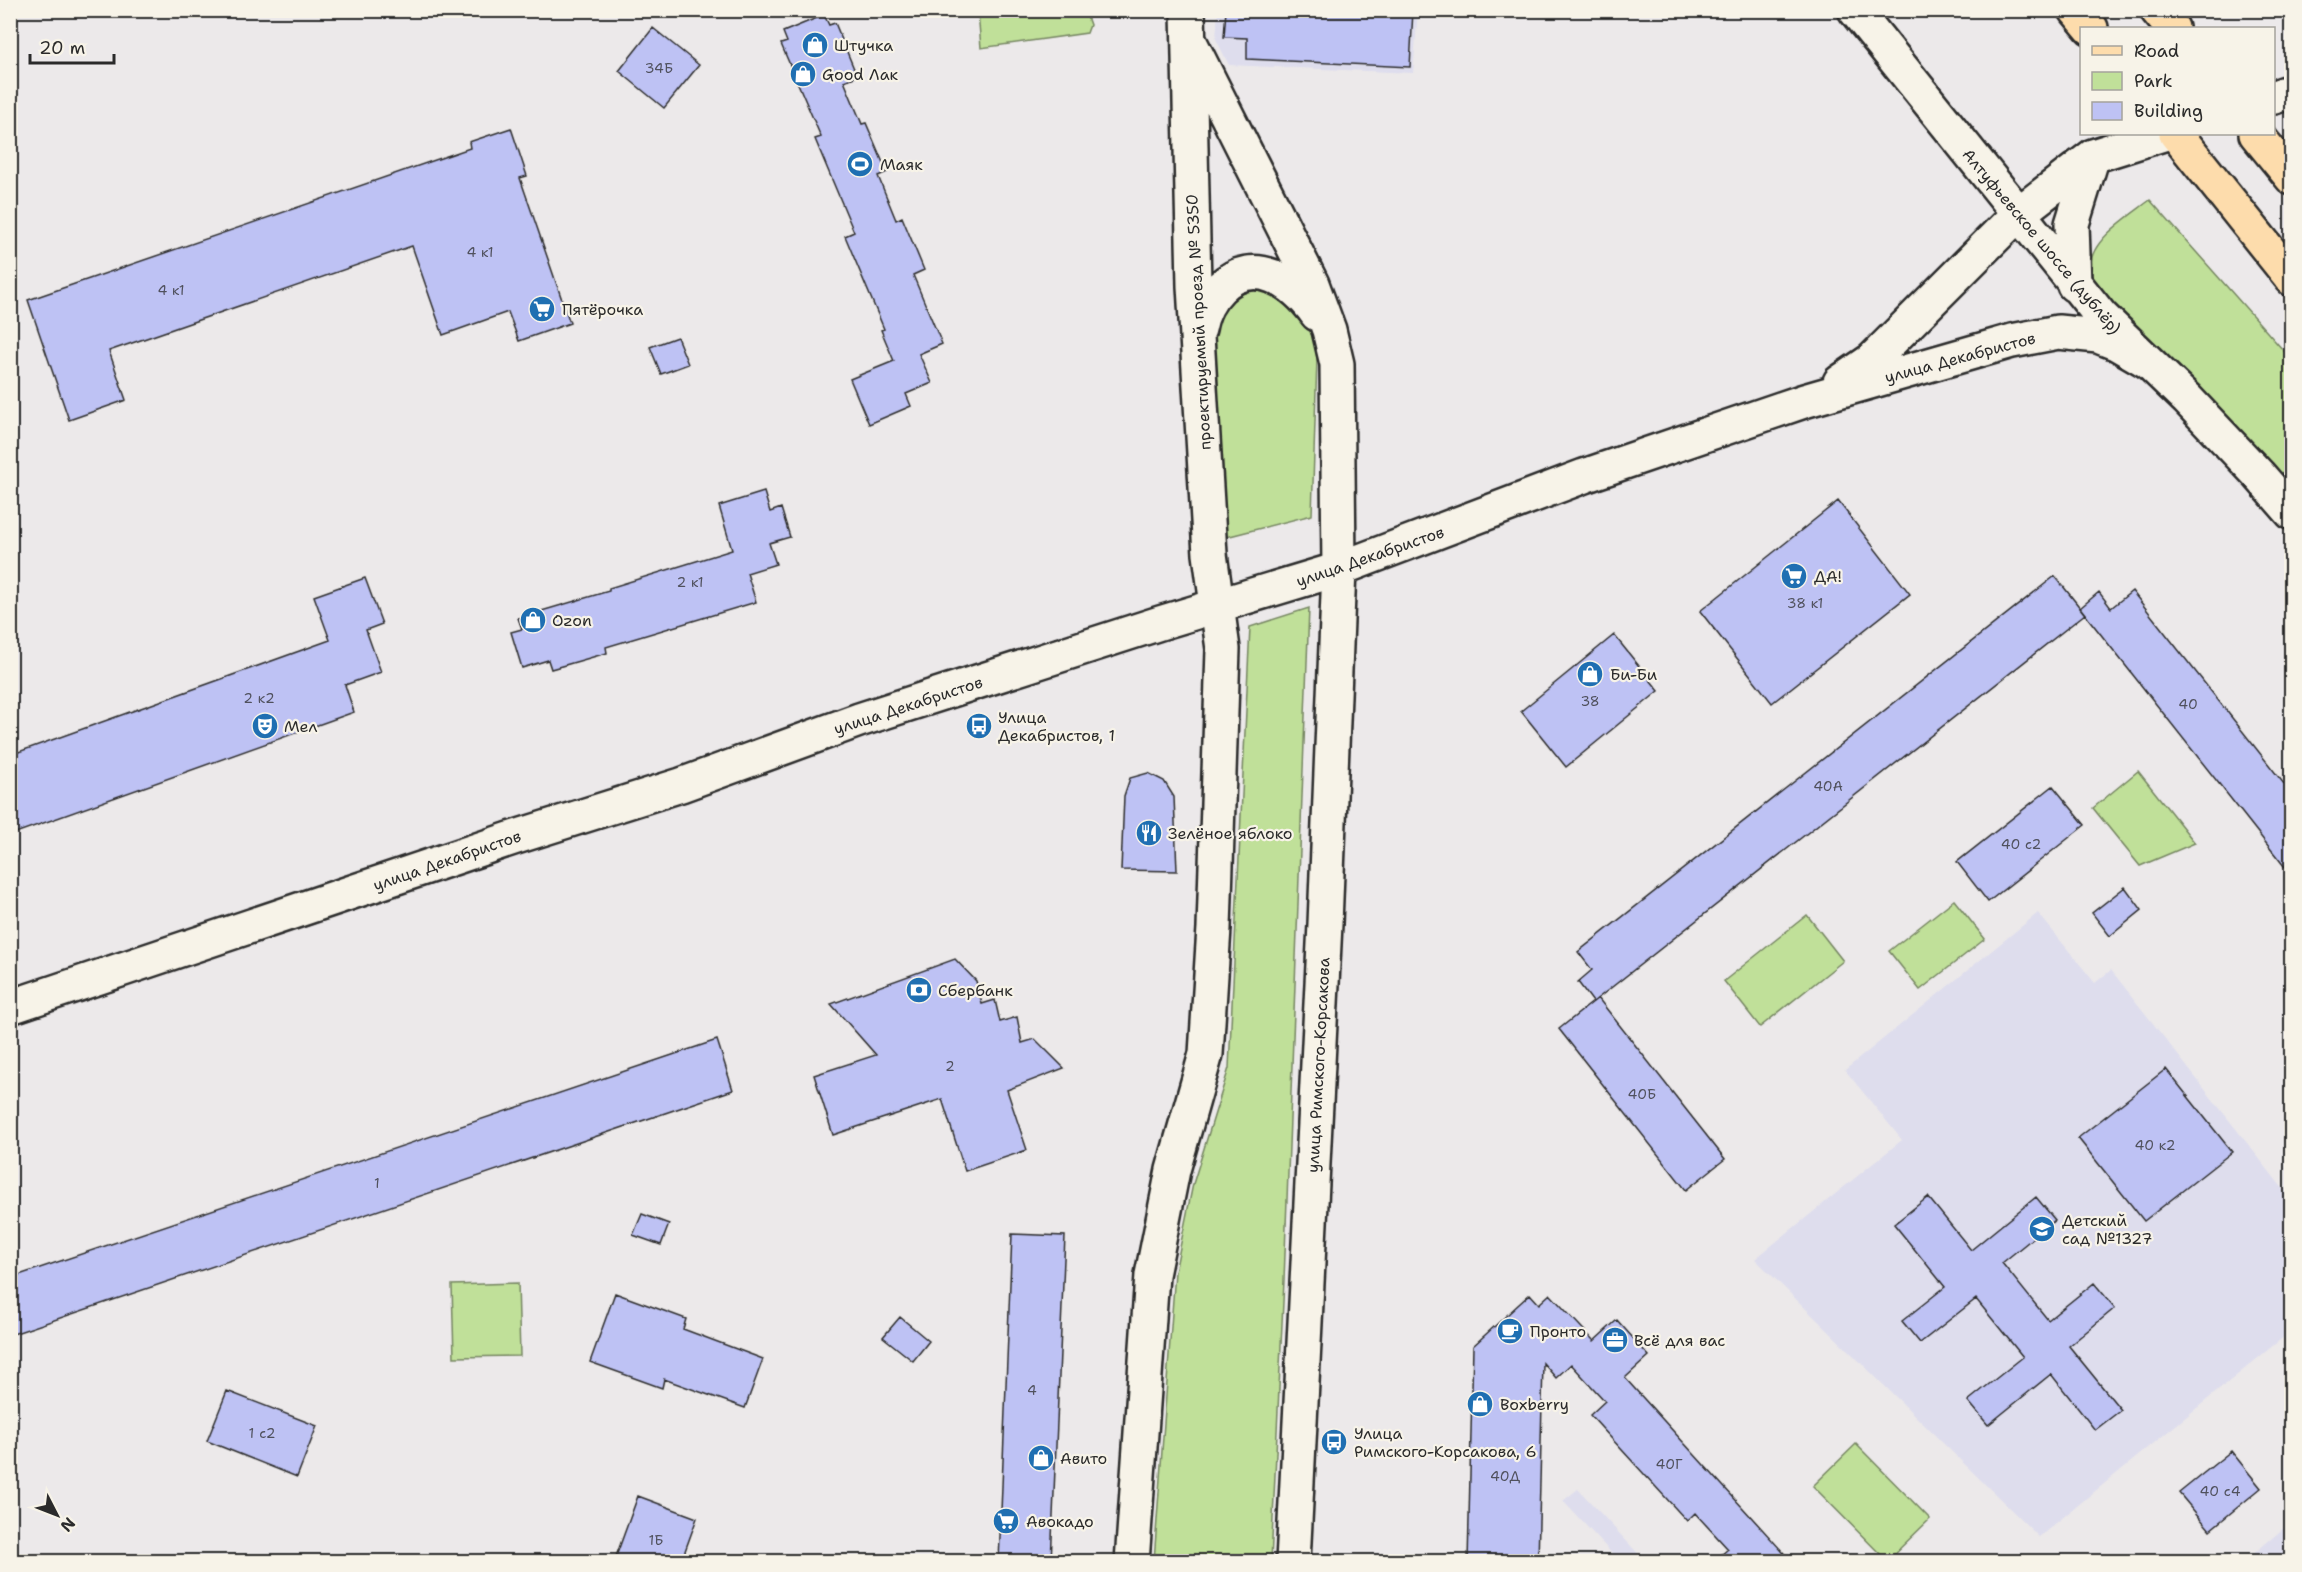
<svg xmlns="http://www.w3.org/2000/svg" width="2302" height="1572" viewBox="0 0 2302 1572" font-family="'Shantell Sans',sans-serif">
  <rect width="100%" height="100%" fill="#ece9ea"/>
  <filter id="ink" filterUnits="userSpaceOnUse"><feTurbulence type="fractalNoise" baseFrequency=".0167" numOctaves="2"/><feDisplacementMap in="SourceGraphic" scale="12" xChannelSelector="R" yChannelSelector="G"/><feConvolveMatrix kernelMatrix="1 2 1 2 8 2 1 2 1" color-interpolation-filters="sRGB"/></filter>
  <g filter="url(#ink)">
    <path fill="#dedded" d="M1218 11H1418L1413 73 1229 65 1216 39Z
      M2038 913 2095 983 2111 970 2291 1199V1331L2039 1537 1755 1259 1902 1140 1845 1070Z
      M1578 1489 1645 1561H1619L1563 1501Z
      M2291 1522V1561H2245Z"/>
    <path fill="#c0e099" stroke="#768662" stroke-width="1.5" d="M978 11H1085L1090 25 1087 33 981 48Z
      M2150 200 2291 359V491L2102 296C2097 287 2091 276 2091 265 2090 240 2131 215 2150 200Z
      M1259 282 1307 319 1314 337 1317 359 1312 515 1226 537 1208 326 1215 306Z
      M1309 608 1284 1280 1271 1561H1154L1175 1272 1193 1184 1229 1068 1250 627Z
      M2138 771 2195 843 2140 866 2093 808Z
      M1954 900 1985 939 1920 990 1889 951Z
      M1807 915 1843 961 1760 1027 1724 981Z
      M518 1283 520 1356 454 1357 452 1285Z
      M1856 1444 1930 1519 1887 1561 1813 1486Z"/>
    <path fill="#bec2f4" stroke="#2b2b2b" stroke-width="1.5" d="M1226 10H1413L1410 67 1247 59V38L1224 37Z
      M824 15 829 25 835 23 857 76 844 81 862 124 866 123 887 172 878 176 896 220 902 217 924 270 913 275 942 344 919 354 932 383 906 394 911 406 869 424 850 379 894 361 881 330 884 329 845 236 854 232 815 139 821 137 781 44 787 42 783 32Z
      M653 28 699 65 664 108 619 71Z
      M511 128 527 176 520 178 570 323 519 341 508 312 443 335 412 246 109 351 126 400 69 420 28 300 470 148 469 142Z
      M677 337 688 364 661 374 650 347Z
      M764 492 770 512 781 508 790 537 769 543 776 564 747 573 756 602 606 647 607 653 551 669 548 660 522 668 511 632 522 629 518 618 609 591V588L732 550 719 506Z
      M1838 501 1910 594 1772 703 1700 611Z
      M2055 576 2085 614 1593 1002 1578 982 1592 970 1578 952Z
      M365 578 382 624 366 630 381 672 345 685 354 712 10 835V755L330 640 314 596Z
      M2132 591 2292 794V876L2080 608 2099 592 2111 608Z
      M1614 635 1659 691 1566 767 1521 711Z
      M1148 773 1164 781 1174 797 1177 871 1121 870 1124 796 1130 778Z
      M2053 786 2085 825 1988 902 1957 862Z
      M2125 887 2142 910 2110 936 2092 913Z
      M955 959 976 981 982 1004 995 1000 1000 1022 1017 1017 1022 1043 1035 1039 1064 1068 1007 1090 1027 1150 965 1171 942 1099 833 1135 814 1075 876 1055 831 1004Z
      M1598 998 1725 1159 1686 1190 1559 1029Z
      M717 1040 733 1090 10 1335V1278Z
      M2166 1069 2232 1152 2144 1221 2078 1138Z
      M1928 1197 1971 1250 2036 1197 2055 1220 2002 1263 2048 1320 2094 1283 2115 1308 2069 1346 2121 1410 2095 1430 2051 1374 1988 1425 1968 1401 2023 1357 1976 1299 1920 1343 1902 1321 1945 1287 1894 1224Z
      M642 1214 669 1224 661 1245 633 1235Z
      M1012 1234 1065 1236 1051 1562H999Z
      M615 1293 686 1319 683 1329 763 1359 745 1408 664 1379 662 1388 590 1362Z
      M1530 1294 1539 1304 1550 1294 1594 1341 1617 1320 1649 1356 1625 1378 1792 1562H1713L1728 1549 1695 1513 1687 1521 1590 1415 1605 1401 1571 1364 1556 1378 1543 1363 1538 1562H1468L1473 1346Z
      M900 1317 929 1341 913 1361 883 1337Z
      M227 1391 317 1426 297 1477 207 1441Z
      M2231 1451 2261 1488 2210 1530 2179 1493Z
      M638 1496 697 1518 681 1562H614Z"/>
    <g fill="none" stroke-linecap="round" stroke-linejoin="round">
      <defs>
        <path id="tertiary" d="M1191 44 1312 284 1329 330 1337 364 1339 569 1325 924 1293 1562
          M1199 329C1202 312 1208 300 1220 288 1254 254 1294 282 1317 314
          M1132 1562 1152 1275 1173 1170 1206 1054 1214 928 1223 649 1210 554 1194 286 1188 10"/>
        <path id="secondary" d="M1855 10 2101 316 2187 399 2259 475 2292 513
          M2274 97 2292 91
          M2074 285 2072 224 2093 156
          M1840 382 1872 360 2018 214 2093 156 2163 134
          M10 1007 516 837 681 785 859 720 1160 623 1339 569 1584 476 1804 401 2012 341 2058 332 2098 336 2116 343 2147 361"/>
        <path id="primary" d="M2076 10 2091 28
          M2157 10 2172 28
          M2176 134 2292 279
          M2256 134 2292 178"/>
      </defs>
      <use href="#tertiary" stroke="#2b2b2b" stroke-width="38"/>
      <use href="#secondary" stroke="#2b2b2b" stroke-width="38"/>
      <use href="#primary" stroke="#2b2b2b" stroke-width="38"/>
      <use href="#tertiary" stroke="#f7f3e8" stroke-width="33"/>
      <use href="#secondary" stroke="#f7f3e8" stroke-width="33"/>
      <use href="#primary" stroke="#fddcac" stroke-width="33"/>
    </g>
  </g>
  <defs>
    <symbol id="shop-disc" viewBox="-11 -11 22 22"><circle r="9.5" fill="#1f6fb2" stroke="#f7f3e8"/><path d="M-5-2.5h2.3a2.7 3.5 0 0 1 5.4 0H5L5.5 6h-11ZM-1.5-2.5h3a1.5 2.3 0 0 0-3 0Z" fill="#fff"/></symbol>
    <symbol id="stadium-disc" viewBox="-11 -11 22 22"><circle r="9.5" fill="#1f6fb2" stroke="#f7f3e8"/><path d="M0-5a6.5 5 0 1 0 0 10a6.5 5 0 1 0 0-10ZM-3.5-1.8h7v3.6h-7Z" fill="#fff"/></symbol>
    <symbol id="supermarket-disc" viewBox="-11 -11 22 22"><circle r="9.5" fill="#1f6fb2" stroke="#f7f3e8"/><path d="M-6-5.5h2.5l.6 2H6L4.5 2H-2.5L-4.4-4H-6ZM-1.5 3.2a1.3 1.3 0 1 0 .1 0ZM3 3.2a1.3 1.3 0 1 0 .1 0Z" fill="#fff"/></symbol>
    <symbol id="theatre-disc" viewBox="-11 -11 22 22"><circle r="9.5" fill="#1f6fb2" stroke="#f7f3e8"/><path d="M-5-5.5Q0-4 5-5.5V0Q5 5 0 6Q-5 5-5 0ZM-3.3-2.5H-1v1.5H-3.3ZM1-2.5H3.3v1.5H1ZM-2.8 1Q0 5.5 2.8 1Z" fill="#fff"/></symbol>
    <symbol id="bus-disc" viewBox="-11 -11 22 22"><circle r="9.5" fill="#1f6fb2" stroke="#f7f3e8"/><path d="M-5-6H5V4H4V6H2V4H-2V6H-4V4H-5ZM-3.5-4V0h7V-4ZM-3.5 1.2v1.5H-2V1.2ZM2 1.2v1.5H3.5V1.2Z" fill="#fff"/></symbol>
    <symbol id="restaurant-disc" viewBox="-11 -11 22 22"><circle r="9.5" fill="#1f6fb2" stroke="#f7f3e8"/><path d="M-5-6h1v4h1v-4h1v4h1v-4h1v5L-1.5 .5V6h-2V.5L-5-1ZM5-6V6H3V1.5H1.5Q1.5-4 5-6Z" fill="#fff"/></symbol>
    <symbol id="bank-disc" viewBox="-11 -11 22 22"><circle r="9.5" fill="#1f6fb2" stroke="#f7f3e8"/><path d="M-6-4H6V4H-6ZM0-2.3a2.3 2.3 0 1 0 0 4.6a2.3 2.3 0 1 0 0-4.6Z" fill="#fff"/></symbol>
    <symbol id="school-disc" viewBox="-11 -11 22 22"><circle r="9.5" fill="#1f6fb2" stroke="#f7f3e8"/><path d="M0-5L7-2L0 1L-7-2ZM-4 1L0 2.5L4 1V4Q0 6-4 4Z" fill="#fff"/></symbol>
    <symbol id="cafe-disc" viewBox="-11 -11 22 22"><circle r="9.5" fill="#1f6fb2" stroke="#f7f3e8"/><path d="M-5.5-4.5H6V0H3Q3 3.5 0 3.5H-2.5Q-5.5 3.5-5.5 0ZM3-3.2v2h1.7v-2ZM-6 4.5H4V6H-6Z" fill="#fff"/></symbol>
    <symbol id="office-disc" viewBox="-11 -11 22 22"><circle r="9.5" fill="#1f6fb2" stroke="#f7f3e8"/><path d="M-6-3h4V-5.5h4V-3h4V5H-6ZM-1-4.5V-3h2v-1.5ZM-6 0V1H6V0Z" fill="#fff"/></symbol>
  </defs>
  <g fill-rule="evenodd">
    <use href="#shop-disc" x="800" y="30" width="30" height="30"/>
    <use href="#shop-disc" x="788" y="59" width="30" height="30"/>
    <use href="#stadium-disc" x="845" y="149" width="30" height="30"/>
    <use href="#supermarket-disc" x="527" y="294" width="30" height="30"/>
    <use href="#supermarket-disc" x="1779" y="561" width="30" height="30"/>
    <use href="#shop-disc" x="518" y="605" width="30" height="30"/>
    <use href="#shop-disc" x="1575" y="659" width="30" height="30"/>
    <use href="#theatre-disc" x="250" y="711" width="30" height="30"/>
    <use href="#bus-disc" x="964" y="711" width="30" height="30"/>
    <use href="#restaurant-disc" x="1134" y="818" width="30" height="30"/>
    <use href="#bank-disc" x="904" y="975" width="30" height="30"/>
    <use href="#school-disc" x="2027" y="1214" width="30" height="30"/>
    <use href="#cafe-disc" x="1495" y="1316" width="30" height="30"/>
    <use href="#office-disc" x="1600" y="1325" width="30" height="30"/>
    <use href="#shop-disc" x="1465" y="1389" width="30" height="30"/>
    <use href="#bus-disc" x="1319" y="1427" width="30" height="30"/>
    <use href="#shop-disc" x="1026" y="1443" width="30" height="30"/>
    <use href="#supermarket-disc" x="991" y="1506" width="30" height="30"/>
  </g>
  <g text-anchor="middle" stroke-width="4.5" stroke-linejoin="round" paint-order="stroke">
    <g font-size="14" fill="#50515d">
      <text x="659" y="73">34Б</text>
      <text x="480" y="257">4 к1</text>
      <text x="171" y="295">4 к1</text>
      <text x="690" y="587">2 к1</text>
      <text x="1805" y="608">38 к1</text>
      <text x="259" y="703">2 к2</text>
      <text x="1590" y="706">38</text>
      <text x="2188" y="709">40</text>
      <text x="1828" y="791">40А</text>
      <text x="2021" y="849">40 с2</text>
      <text x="950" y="1071">2</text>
      <text x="1642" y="1099">40Б</text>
      <text x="2155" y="1150">40 к2</text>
      <text x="377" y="1188">1</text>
      <text x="1032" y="1395">4</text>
      <text x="262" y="1438">1 c2</text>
      <text x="1669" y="1469">40Г</text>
      <text x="1505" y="1481">40Д</text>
      <text x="2220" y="1496">40 с4</text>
      <text x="656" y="1545">1Б</text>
    </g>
    <g font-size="16" fill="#2b2b2b" stroke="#f7f3e8" text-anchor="start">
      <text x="834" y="51">Штучка</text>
      <text x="822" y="80">Good Лак</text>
      <text x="880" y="170">Маяк</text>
      <text x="562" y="315">Пятёрочка</text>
      <text x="1814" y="582">ДА!</text>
      <text x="552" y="626">Ozon</text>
      <text x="1610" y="680">Би-Би</text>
      <text x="998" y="723">Улица<tspan x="998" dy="18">Декабристов, 1</tspan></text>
      <text x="284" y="732">Мел</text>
      <text x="1168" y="839">Зелёное яблоко</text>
      <text x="938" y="996">Сбербанк</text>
      <text x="2062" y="1226">Детский<tspan x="2062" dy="18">сад №1327</tspan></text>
      <text x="1530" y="1337">Пронто</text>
      <text x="1634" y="1346">Всё для вас</text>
      <text x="1500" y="1410">Boxberry</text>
      <text x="1354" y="1439">Улица<tspan x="1354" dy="18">Римского-Корсакова, 6</tspan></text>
      <text x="1060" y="1464">Авито</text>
      <text x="1026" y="1527">Авокадо</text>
    </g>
    <g font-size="16" fill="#2b2b2b" stroke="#f7f3e8">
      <text transform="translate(2042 241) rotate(50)" y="6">Алтуфьевское шоссе (дублёр)</text>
      <text transform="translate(1198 322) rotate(-93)" y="6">проектируемый проезд № 5350</text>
      <text transform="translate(1960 357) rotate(-15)" y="6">улица Декабристов</text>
      <text transform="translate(1370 556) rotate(-19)" y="6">улица Декабристов</text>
      <text transform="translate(908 705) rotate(-18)" y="6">улица Декабристов</text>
      <text transform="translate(447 860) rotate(-19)" y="6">улица Декабристов</text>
      <text transform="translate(1318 1065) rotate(-87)" y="6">улица Римского-Корсакова</text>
    </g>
  </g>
  <rect width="2302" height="1572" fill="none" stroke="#f7f3e8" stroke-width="36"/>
  <rect x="18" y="18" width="2266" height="1536" fill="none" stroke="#2b2b2b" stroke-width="2" filter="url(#ink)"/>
  <rect x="2080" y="27" width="195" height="108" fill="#f7f3e8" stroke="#a5a39c" stroke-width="1.5"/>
  <rect x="2092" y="46" width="30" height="9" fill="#fddcac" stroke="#a5a39c" stroke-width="1.5"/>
  <text x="2134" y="57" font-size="18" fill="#2b2b2b">Road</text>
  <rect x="2092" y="72" width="30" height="18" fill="#c0e099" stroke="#a5a39c" stroke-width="1.5"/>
  <text x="2134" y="87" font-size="18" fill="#2b2b2b">Park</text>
  <rect x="2092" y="102" width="30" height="18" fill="#bec2f4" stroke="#a5a39c" stroke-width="1.5"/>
  <text x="2134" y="117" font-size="18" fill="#2b2b2b">Building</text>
  <g transform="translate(57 1515) rotate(132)" stroke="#f7f3e8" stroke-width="4.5" paint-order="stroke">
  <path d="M0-4.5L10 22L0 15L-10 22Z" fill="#2b2b2b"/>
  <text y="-9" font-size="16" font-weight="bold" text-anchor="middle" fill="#2b2b2b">N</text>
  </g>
  <path d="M30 54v9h84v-9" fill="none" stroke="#2b2b2b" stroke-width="3"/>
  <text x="39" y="54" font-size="18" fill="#2b2b2b" stroke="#f7f3e8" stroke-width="4.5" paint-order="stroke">20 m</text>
</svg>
